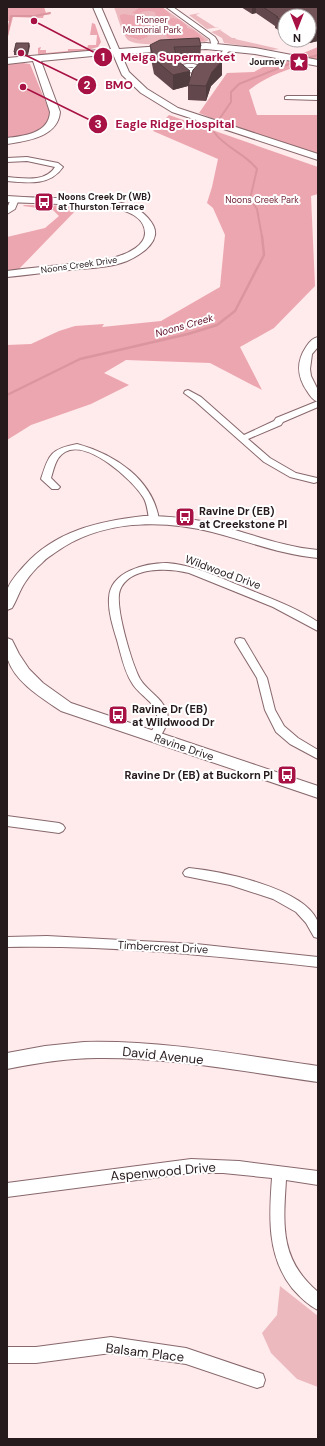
<svg xmlns="http://www.w3.org/2000/svg" width="325" height="1446" viewBox="0 0 325 1446" font-family="'DM Sans',sans-serif">
  <rect width="100%" height="100%" fill="#ffeaec"/>
  <path fill="#ecb9bf" d="M114 7H162L209 40 205 42C190 42 135 49 127 39 121 31 118 17 114 7Z
    M200 13 196 15 215 27H219L207 29 189 15Z
    M222 29 220 30 232 38H236L235 39 279 49 272 50 224 43 222 38 211 32Z
    M280 1286 318 1316V1387L297 1379 271 1353 262 1333 277 1315Z"/>
  <path fill="#eca6af" d="M44 7 46 13 51 14 44 15 43 18 13 17 7 40 9 21H7V8Z
    M140 7H162L170 14V16L156 17 155 12C148 10 143 11 138 14L132 13Z
    M124 14 135 16 138 19 135 21 139 23 148 34 147 37 140 40 127 36 120 18V15Z
    M173 18 180 20 187 26V28L194 30 205 40 197 42 171 41 164 33 169 28 174 26 166 22 168 19Z
    M92 23 95 24 101 42 98 47 84 51 38 55V48L41 47 40 50H46V53L68 51V49H87L88 45H96L97 35H90Z
    M318 47V60L296 56Z
    M279 58 307 63C286 70 267 76 249 90L257 115H318V154L233 127 199 113 227 73 254 72Z
    M23 63 30 64 51 115C43 133 24 136 7 138V64Z
    M169 115 318 167V194L311 196 315 286 274 328 240 347 262 390 210 363 126 360 104 373 129 385 91 404 31 425 7 440V345L31 344 59 331 75 326 104 324 102 327 161 321 220 287 225 235 213 208 207 203 212 187 218 159 153 131Z
    M24 205 80 206 18 270 7 272V237L45 228 59 216 53 210 23 206Z"/>
  <g fill="none" stroke-linecap="round" stroke-linejoin="round">
    <path stroke="#da959e" stroke-width="2" d="M7 36 11 16H35L50 13
      M304 59 318 55
      M220 118 231 102V92L239 84 299 60
      M214 132C225 148 245 153 257 169L250 199 257 209 262 237"/>
    <path stroke="#da959e" stroke-width="2.5" d="M7 395 80 359 188 334 217 325 235 311 264 255 262 236"/>
    <defs>
      <path id="street" d="M166 7H173L215 37 218 42 216 47H212L210 39Z
        M228 46 233 47 211 69 205 70 202 68 194 73 183 71 180 68 182 65C190 63 196 63 202 68L207 66ZM192 67 194 68H186Z
        M287 96H318V100L285 99V97Z
        M27 157 58 163 63 167C50 186 28 183 7 181V177C23 178 45 183 55 167L27 161 7 162V158Z
        M12 197H15L19 199 15 209 7 214V208Z
        M188 390 201 397 244 435 274 421 276 418 281 416 318 401V407L283 422 281 425 248 439 270 458 296 473 317 478V482L314 483 290 477 264 462 195 401 184 393 185 391Z
        M77 444C114 454 153 479 159 520L157 522H151L149 520C148 512 147 503 143 497 132 479 87 439 65 452 55 458 54 469 51 478L60 487 58 489H52L41 479C49 455 50 449 77 444Z
        M167 563C194 565 218 577 243 587 269 598 295 607 318 622V631L273 607 189 573C169 568 130 566 120 590 114 605 132 664 140 679 147 691 162 697 167 712 170 722 163 732 158 740H150L148 737C152 730 158 723 157 714 155 702 138 694 132 683 124 671 121 654 117 640 113 627 108 611 109 598 110 571 146 563 167 563Z
        M240 638 244 639 267 678 275 710 284 726 298 738 318 750V759L290 744 276 732 265 710 257 678 235 642 236 639Z
        M7 816 59 823 63 825 65 828 63 831 59 833 7 826Z
        M189 868C221 871 303 888 317 920 319 925 318 933 318 938L314 937 306 923 296 912 273 899 230 885 185 876 183 873 185 870Z
        M47 936 196 944 318 957V967C215 956 111 945 7 947V937Z
        M191 1159 239 1161 318 1171V1185L286 1180C283 1226 280 1260 318 1292V1310C308 1305 299 1296 292 1288 267 1256 269 1217 272 1178L223 1173H191L7 1197V1183Z
        M111 1337 186 1348 257 1372 263 1374 265 1380 263 1386 257 1388 186 1364 111 1353 36 1363H7V1347H36Z"/>
      <path id="secondary" d="M93 7H101L119 49 206 43 255 48 318 60V66L255 54 206 49 121 54 129 72 147 89 178 108 318 154V160L172 112 141 93 122 75 113 54 41 61 60 112C58 137 27 141 7 144V138C24 136 49 133 50 112L33 61 7 64V58L111 49Z
        M7 196C24 197 41 198 59 198 85 199 130 196 148 218 152 223 156 228 155 235 153 247 138 256 127 261 109 268 89 268 70 270 49 272 28 275 7 277V271C28 268 50 266 71 264 87 262 104 262 119 256 129 253 145 245 145 233 145 202 79 205 59 204 42 203 24 203 7 202Z
        M318 337V347L312 354 310 369 311 376 318 390V402C313 400 310 396 307 391 297 376 296 362 306 347 309 342 313 338 318 337Z
        M144 516C168 516 191 518 214 524 249 533 282 547 318 550V558C281 555 248 541 212 532 161 519 101 520 56 552 52 555 46 558 42 563 36 568 30 575 26 581 20 589 17 600 12 608L7 610C7 604 6 597 7 591 9 582 18 573 24 566 55 531 99 521 144 516Z
        M7 638 12 640 19 654 29 669 43 683 71 703 318 786V798L61 711C42 698 16 683 8 660 5 654 7 645 7 638Z
        M84 1042C162 1040 241 1055 318 1066V1082C245 1072 171 1057 97 1058 67 1058 37 1063 7 1069V1053L45 1046Z"/>
    </defs>
    <use href="#street" stroke="#87686c" stroke-width="2"/>
    <use href="#secondary" stroke="#87686c" stroke-width="2"/>
    <use href="#street" fill="#fff" fill-rule="evenodd"/>
    <use href="#secondary" fill="#fff" fill-rule="evenodd"/>
  </g>
  <path fill="#62484c" d="M241 7H318V41L301 45 294 40H309L285 16V34L275 28V26L256 13 252 14Z
    M29 43 30 46 28 55H14V52Z
    M150 45 201 46 200 60 178 61 190 80 222 61V75L211 86 206 101 188 100V86L173 90 154 74 151 59Z"/>
  <path fill="#503b3e" d="M252 7H256V13L252 14Z
    M318 30V41L301 45 302 40H309V32Z
    M222 61V75L211 86 206 101V86L212 72Z
    M190 71V85H188V86L173 90V75Z"/>
  <path fill="#725458" stroke="#503b3e" d="M263 7H318V30L309 32V16H285V23L276 17H278Z
    M199 38 201 46 174 47 178 61 190 71 173 75 154 59 150 45 160 40Z
    M16 43H29L28 52H14Z
    M204 58 222 61 212 72 206 86 188 85 193 70Z"/>
  <defs>
    <symbol id="sight-square" viewBox="-11 -11 22 22"><rect x="-9" y="-9" width="18" height="18" rx="4" fill="#a71143" stroke="#fff"/><path d="M0-6L1.8-2.2L6-1.7L2.9 1.2L3.7 5.4L0 3.3L-3.7 5.4L-2.9 1.2L-6-1.7L-1.8-2.2Z" fill="#fff"/></symbol>
    <symbol id="bus-square" viewBox="-11 -11 22 22"><rect x="-9" y="-9" width="18" height="18" rx="4" fill="#a71143" stroke="#fff"/><path d="M-5-6H5V4H4V6H2V4H-2V6H-4V4H-5ZM-3.5-4V0h7V-4ZM-3.5 1.2v1.5H-2V1.2ZM2 1.2v1.5H3.5V1.2Z" fill="#fff"/></symbol>
  </defs>
  <g fill-rule="evenodd">
    <use href="#sight-square" x="288" y="51" width="22" height="22"/>
    <use href="#bus-square" x="33" y="191" width="22" height="22"/>
    <use href="#bus-square" x="174" y="506" width="22" height="22"/>
    <use href="#bus-square" x="107" y="704" width="22" height="22"/>
    <use href="#bus-square" x="276" y="764" width="22" height="22"/>
  </g>
  <g text-anchor="middle" stroke-width="4" stroke-linejoin="round" paint-order="stroke">
    <g font-size="9" fill="#6f1e31" stroke="#fff">
      <text x="152" y="23">Pioneer<tspan x="152" dy="10">Memorial Park</tspan></text>
      <text x="262" y="203">Noons Creek Park</text>
    </g>
    <g font-size="9" font-weight="bold" fill="#261a1c" stroke="#fff" text-anchor="end">
      <text x="285" y="65">Journey</text>
      <text x="58" y="200" text-anchor="start">Noons Creek Dr (WB)<tspan x="58" dy="10">at Thurston Terrace</tspan></text>
    </g>
    <g font-size="9" fill="#261a1c" stroke="#fff">
      <text transform="translate(79 265) rotate(-8)" y="3">Noons Creek Drive</text>
    </g>
    <g font-size="10" font-style="italic" fill="#5b0822" stroke="#fff">
      <text transform="translate(184 325) rotate(-16)" y="4">Noons Creek</text>
    </g>
    <g font-size="11" font-weight="bold" fill="#261a1c" stroke="#fff" text-anchor="start">
      <text x="199" y="515">Ravine Dr (EB)<tspan x="199" dy="13">at Creekstone Pl</tspan></text>
      <text x="132" y="713">Ravine Dr (EB)<tspan x="132" dy="13">at Wildwood Dr</tspan></text>
      <text x="273" y="779" text-anchor="end">Ravine Dr (EB) at Buckorn Pl</text>
    </g>
    <g font-size="11" fill="#261a1c" stroke="#fff">
      <text transform="translate(223 572) rotate(20)" y="4">Wildwood Drive</text>
      <text transform="translate(184 747) rotate(19)" y="4">Ravine Drive</text>
      <text transform="translate(163 947) rotate(3)" y="4">Timbercrest Drive</text>
    </g>
    <g font-size="13" fill="#261a1c" stroke="#fff">
      <text transform="translate(163 1055) rotate(6)" y="5">David Avenue</text>
      <text transform="translate(163 1171) rotate(-5)" y="5">Aspenwood Drive</text>
      <text transform="translate(145 1352) rotate(7)" y="5">Balsam Place</text>
    </g>
  </g>
  <path fill="none" stroke="#a71143" stroke-width="1.5" d="M34 21L103 57M21 53L87 85M23 87L98 124"/>
  <g fill="#a71143" stroke="#fff" stroke-width="1.5">
    <circle cx="34" cy="21" r="4"/>
    <circle cx="21" cy="53" r="4"/>
    <circle cx="23" cy="87" r="4"/>
    <circle cx="103" cy="57" r="10"/>
    <circle cx="87" cy="85" r="10"/>
    <circle cx="98" cy="124" r="10"/>
  </g>
  <g font-size="12" text-anchor="middle" font-weight="bold" fill="#fff">
    <text x="103" y="61">1</text>
    <text x="87" y="89">2</text>
    <text x="98" y="128">3</text>
  </g>
  <g font-size="12" text-anchor="middle" font-weight="bold" fill="#a71143" stroke="#fff" stroke-width="4" stroke-linejoin="round" paint-order="stroke">
    <text x="178" y="61">Meiga Supermarket</text>
    <text x="119" y="89">BMO</text>
    <text x="175" y="128">Eagle Ridge Hospital</text>
  </g>
  <rect width="325" height="1446" fill="none" stroke="#261a1c" stroke-width="16"/>
  <g transform="translate(297 28) rotate(180)"><circle r="19" fill="#ffffff" stroke="#a8a3a4"/>
  <path d="M0-3L7 15L0 10L-7 15Z" fill="#a71143"/>
  <text y="-6" font-size="11" font-weight="bold" text-anchor="middle" fill="#261a1c">N</text>
  </g>
</svg>
